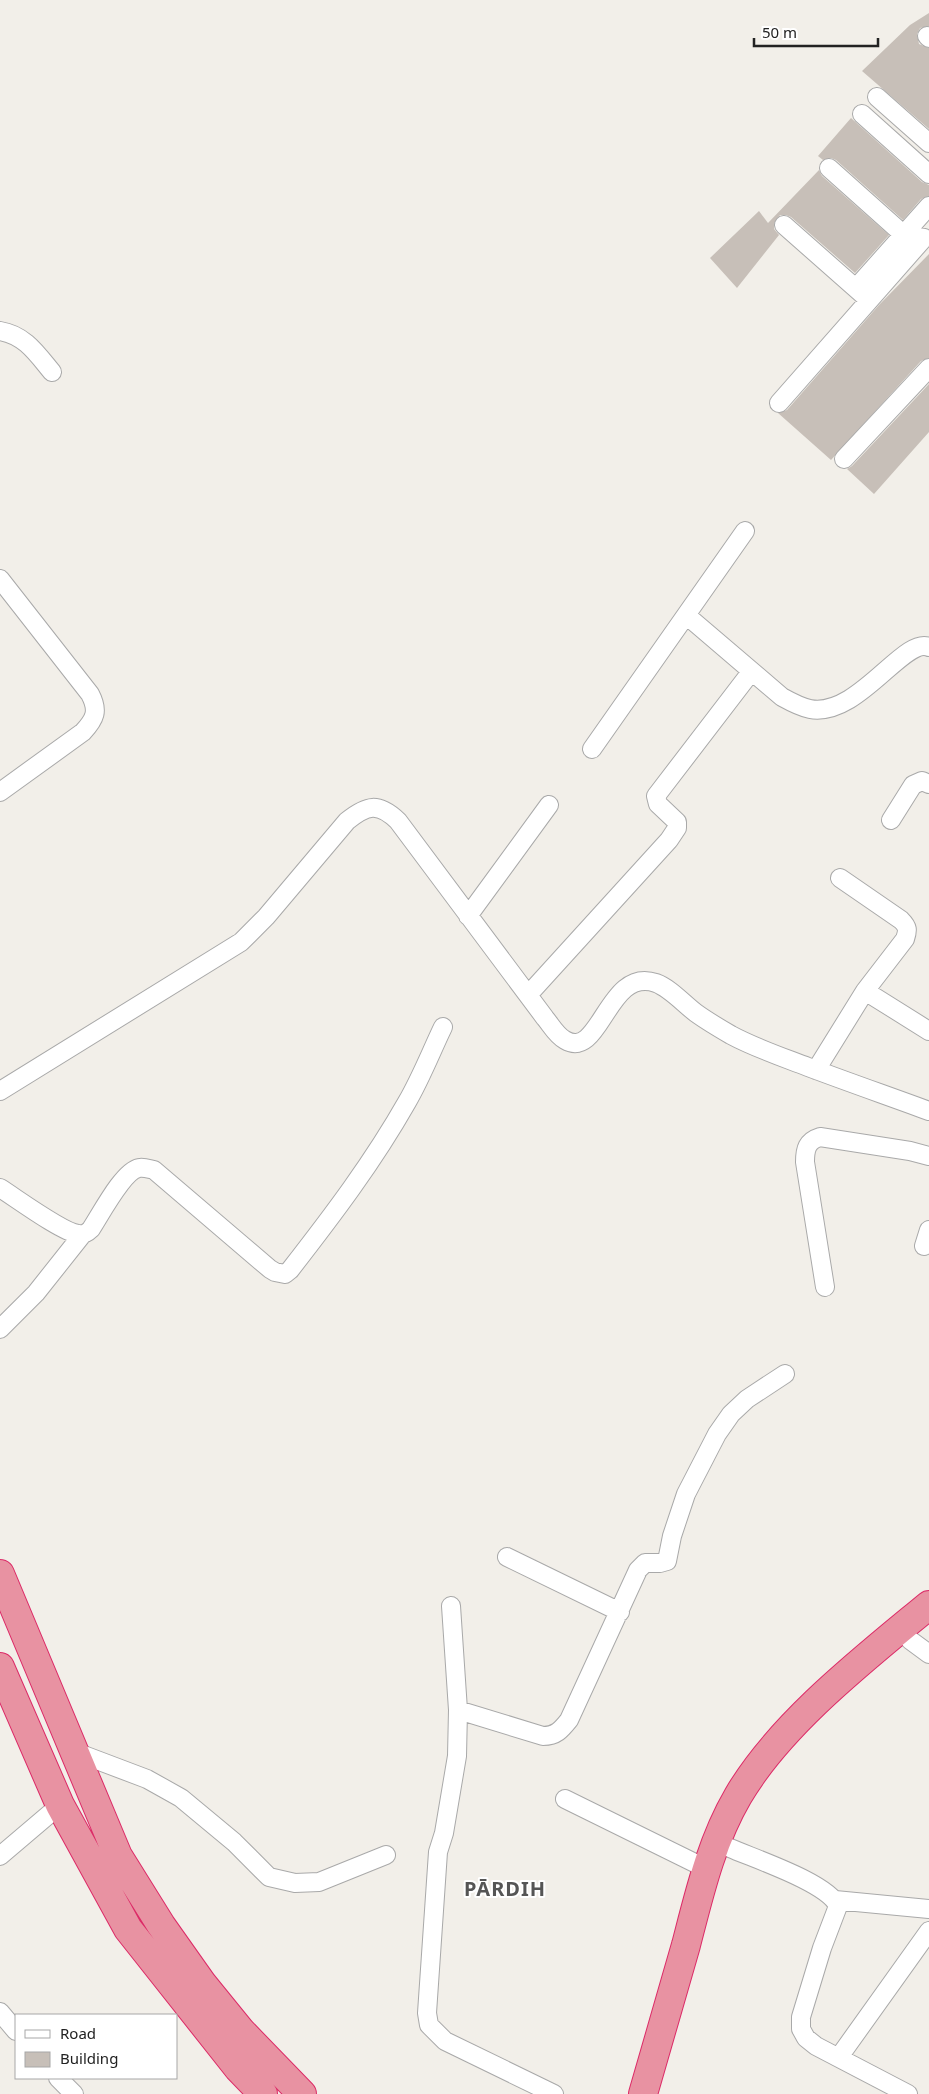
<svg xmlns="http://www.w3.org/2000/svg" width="929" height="2094" viewBox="0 0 929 2094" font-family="'Noto Sans',sans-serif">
  <rect width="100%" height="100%" fill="#f2efe9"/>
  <path fill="#c7bfb8" d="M929 13V26L920 28 917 34 919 44 929 48V129L862 71 910 25Z
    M851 118 922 182 929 185V196L921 199 903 220 836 160 831 158 823 160 818 156Z
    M819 170 822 176 889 235 855 273 791 217 786 215H780L774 223V229L779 235 737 288 710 258 759 211 768 223Z
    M929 254V358L921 361 831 460 778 413 787 410 879 305Z
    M929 384V432L874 494 847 469 852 466Z"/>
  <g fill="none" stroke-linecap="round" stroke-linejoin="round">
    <defs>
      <path id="street" d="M927 36 929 38
        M877 97 929 143
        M862 114 929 174
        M829 168 904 235 924 238
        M784 225 869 300
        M856 288 929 206
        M0 331C25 335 37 354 52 372
        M779 403 924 238
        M844 459 929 368
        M0 579 90 694C99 711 95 719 83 732L0 792
        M686 615 782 697C791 702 800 707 810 709 858 718 904 636 929 647
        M592 749 745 531
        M891 820 913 785 922 781 929 784
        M468 916 549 805
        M865 991 929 1031
        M528 995 669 840 677 828V822L658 804 656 796 751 672
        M816 1070 865 991 905 939C908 930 908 927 901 920L840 878
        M0 1091 241 942 266 917 347 821C367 805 378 802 398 821L545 1018C551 1025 556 1035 565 1040 601 1061 607 966 656 983 670 988 684 1004 696 1013 707 1021 719 1028 731 1035 755 1048 782 1057 808 1067 848 1082 888 1096 929 1111
        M0 1188C16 1198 62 1232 78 1234 84 1235 87 1233 91 1229 101 1214 123 1171 139 1168 144 1167 149 1169 154 1170L270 1269 275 1272 285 1274 290 1270C332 1216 373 1162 407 1102 421 1078 431 1052 443 1027
        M924 1246 929 1230
        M825 1287 805 1162C805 1149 807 1141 820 1137L910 1151 929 1156
        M0 1329 36 1293 82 1235
        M507 1557 620 1612
        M451 1606 458 1710 457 1756 444 1833 438 1852 427 2013 429 2025 445 2041 554 2094
        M910 1640 929 1654
        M458 1710 543 1736C556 1736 561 1730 569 1720L638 1570 645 1563H660L667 1561 672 1536 686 1494 717 1434 731 1414 747 1399 785 1374
        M73 1751 147 1779 181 1798 234 1842 269 1877 295 1883 319 1882 386 1855
        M565 1799 707 1869
        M730 1848C755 1859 828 1883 838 1906L822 1948 801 2017V2029L806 2038 816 2046 908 2094
        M0 1856 60 1805
        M835 1900 929 1909
        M0 2012 16 2031
        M839 2057 929 1931
        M58 2078 74 2094"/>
      <path id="highway" d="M0 1574 118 1856 161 1925 202 1983 241 2031 302 2094
        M0 1667 60 1805 128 1929 238 2068 263 2094
        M643 2094C657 2044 672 1995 686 1945 699 1895 711 1842 738 1796 780 1724 865 1658 929 1605"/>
    </defs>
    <use href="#street" stroke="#a9a9a9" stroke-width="20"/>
    <use href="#highway" stroke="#dc2a67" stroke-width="30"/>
    <use href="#street" stroke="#fff" stroke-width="18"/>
    <use href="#highway" stroke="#e892a2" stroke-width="28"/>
  </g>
  <g text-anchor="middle" stroke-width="4" stroke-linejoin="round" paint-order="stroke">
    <g font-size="20" font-weight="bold" letter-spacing="1" fill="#555" stroke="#fff">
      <text x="505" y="1896">PĀRDIH</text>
    </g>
  </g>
  <rect x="15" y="2014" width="162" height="65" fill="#ffffff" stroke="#a7a7a7"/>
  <rect x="25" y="2030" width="25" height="8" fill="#ffffff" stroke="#a7a7a7"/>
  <text x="60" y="2039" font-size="15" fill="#222222">Road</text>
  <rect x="25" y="2052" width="25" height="15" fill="#c7bfb8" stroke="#a7a7a7"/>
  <text x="60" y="2064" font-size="15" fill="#222222">Building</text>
  <path d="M754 38v8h124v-8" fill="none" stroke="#222222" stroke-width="2.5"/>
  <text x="762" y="38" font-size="15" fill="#222222" stroke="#ffffff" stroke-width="4" paint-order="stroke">50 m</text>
</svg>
